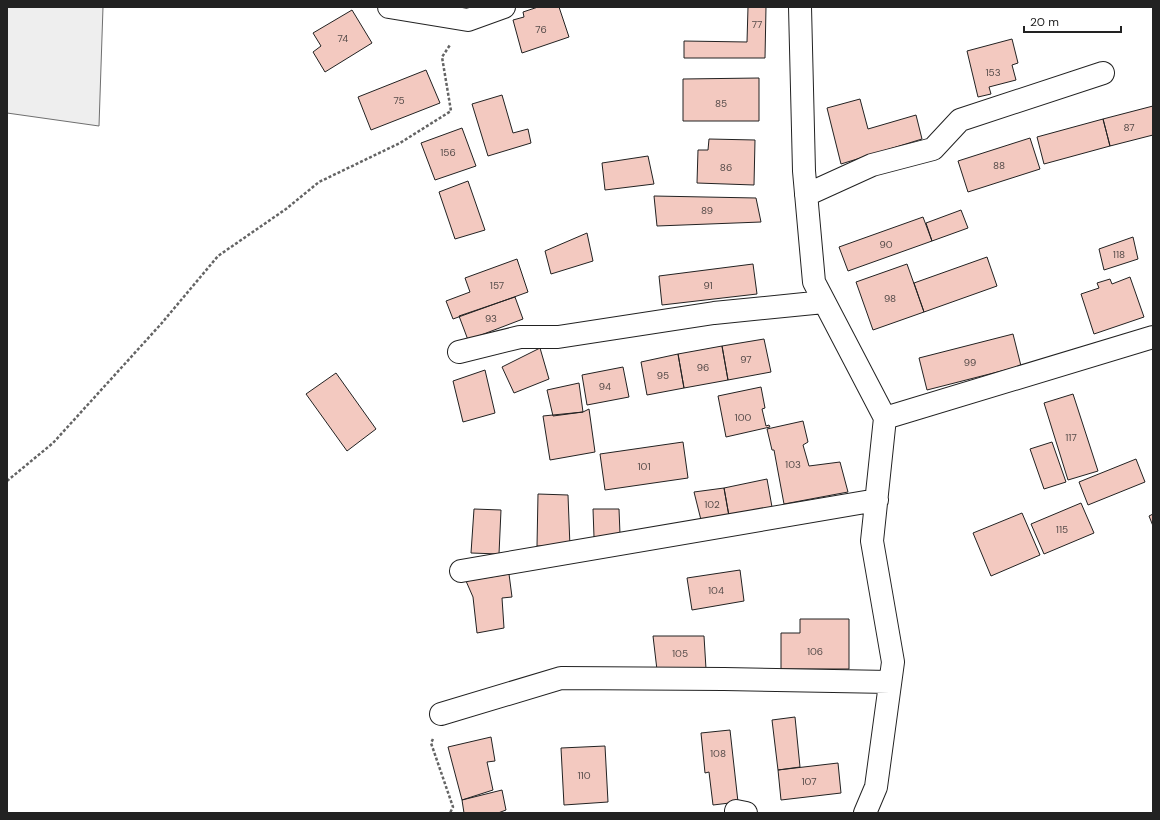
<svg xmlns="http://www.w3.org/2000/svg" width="1160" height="820" viewBox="0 0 1160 820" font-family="'DM Sans',sans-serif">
  <rect width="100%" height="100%" fill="#fff"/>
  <path fill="#eee" stroke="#6f6f6f" d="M7 7H103L99 126 7 113Z"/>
  <path fill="#f3c9c0" stroke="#222" d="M538 7H559L569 37 522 53 513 20 524 17 523 12Z
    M748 7H766L765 58H684V41L747 42Z
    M352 10 372 43 325 72 313 52 321 46 313 33Z
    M1012 39 1018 63 1012 65 1016 80 989 87 991 94 978 97 967 51Z
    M426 70 440 103 371 130 358 97Z
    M759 78V121H683V79Z
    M502 95 513 133 528 129 531 143 488 156 472 104Z
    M860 99 868 129 916 115 922 139 841 164 827 108Z
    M1153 106V135L1110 146 1103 119Z
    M1103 119 1110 146 1044 164 1037 137Z
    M462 128 476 166 435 180 421 143Z
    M1030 138 1040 169 968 192 958 161Z
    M709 139 755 140 754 185 697 183 698 150H708Z
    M648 156 654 184 605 190 602 163Z
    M468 181 485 230 455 239 439 192Z
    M654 196 756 198 761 222 657 226Z
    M961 210 968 228 932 241 926 223Z
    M923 217 932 241 848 271 839 247Z
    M587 233 593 261 551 274 545 251Z
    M1133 237 1138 259 1104 270 1099 249Z
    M987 257 997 286 924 312 914 283Z
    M517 259 528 292 453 319 446 301 470 292 465 278Z
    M753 264 757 294 662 305 659 276Z
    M907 264 924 312 873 330 856 282Z
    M1130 277 1144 317 1094 334 1081 294 1099 288 1097 283 1110 279 1112 284Z
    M515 297 523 319 468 340 459 316Z
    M1013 334 1021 366 927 390 919 358Z
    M764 339 771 372 728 380 722 346Z
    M722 346 728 380 684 388 678 354Z
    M540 348 549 379 514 393 502 367Z
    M678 354 684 388 647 395 641 362Z
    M623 367 629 397 587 405 582 375Z
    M485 370 495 413 463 422 453 381Z
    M336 373 376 429 347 451 306 394Z
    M579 383 583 412 553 416 547 390Z
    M761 387 765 408 762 409 766 426 769 425 770 427 726 437 718 396Z
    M1073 394 1098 471 1068 480 1044 403Z
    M589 409 595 452 550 460 543 416 583 412Z
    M803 421 808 442 803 445 809 466 840 462 848 492 784 504 774 450H772L767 429Z
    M683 442 688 478 605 490 600 454Z
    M1052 442 1066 482 1044 489 1030 449Z
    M1136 459 1145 482 1088 505 1079 482Z
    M767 479 772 507 729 516 724 488Z
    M724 488 729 516 701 520 694 492Z
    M538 494 568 495 570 547 537 546Z
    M1081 503 1094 533 1044 554 1031 524Z
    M474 509 501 510 499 554 471 553Z
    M593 509H619L620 534 594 537Z
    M1022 513 1040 555 991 576 973 533Z
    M1153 514V526L1149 516Z
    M740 570 744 601 692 610 687 578Z
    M509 574 512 597 502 598 504 628 477 633 473 597 466 581Z
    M800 619H849V669H781V633H800Z
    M653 636H704L706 669 657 670Z
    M795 717 800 767 778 770 772 720Z
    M730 730 738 802 713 805 709 772 705 773 701 733Z
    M491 737 495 761 487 762 493 790 462 800 448 747Z
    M605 746 608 802 564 805 561 748Z
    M838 763 841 793 781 800 778 770Z
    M502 790 506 810 498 813H464L462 800Z"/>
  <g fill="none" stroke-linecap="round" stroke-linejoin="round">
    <defs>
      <path id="street" d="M389 7 468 20 504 7
        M800 7 804 171 814 282 885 418 872 541 893 662 876 787 865 813
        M806 195 872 165 933 149 960 120 1103 73
        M459 352 520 337H558L714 313 824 302
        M885 418 1153 337
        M461 571 877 500
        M441 714 561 678 724 679 890 682
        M736 811 746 813"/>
    </defs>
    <use href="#street" stroke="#222" stroke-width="24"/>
    <path stroke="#646464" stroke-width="2.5" stroke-dasharray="3 2" stroke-linecap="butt" d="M7 481 53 443 161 324 218 256 286 209 319 182 400 143 451 111 442 57 450 45
      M433 739 431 743 453 807 450 813"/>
    <use href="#street" stroke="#fff" stroke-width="22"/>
  </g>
  <g text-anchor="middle" stroke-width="3" stroke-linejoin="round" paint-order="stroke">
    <g font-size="10" fill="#564c4a">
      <text x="757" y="28">77</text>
      <text x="541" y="33">76</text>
      <text x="343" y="42">74</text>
      <text x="993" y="76">153</text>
      <text x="399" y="104">75</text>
      <text x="721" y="107">85</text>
      <text x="1129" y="131">87</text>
      <text x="448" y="156">156</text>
      <text x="999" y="169">88</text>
      <text x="726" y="171">86</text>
      <text x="707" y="214">89</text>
      <text x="886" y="248">90</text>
      <text x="1119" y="258">118</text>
      <text x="497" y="289">157</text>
      <text x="708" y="289">91</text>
      <text x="890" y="302">98</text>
      <text x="491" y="322">93</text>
      <text x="746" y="363">97</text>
      <text x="970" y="366">99</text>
      <text x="703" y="371">96</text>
      <text x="663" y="379">95</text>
      <text x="605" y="390">94</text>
      <text x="743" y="421">100</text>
      <text x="1071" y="441">117</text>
      <text x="793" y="468">103</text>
      <text x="644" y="470">101</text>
      <text x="712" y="508">102</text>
      <text x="1062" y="533">115</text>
      <text x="716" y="594">104</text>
      <text x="815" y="655">106</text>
      <text x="680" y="657">105</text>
      <text x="718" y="757">108</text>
      <text x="584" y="779">110</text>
      <text x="809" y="785">107</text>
    </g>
  </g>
  <rect width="1160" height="820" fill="none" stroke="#222222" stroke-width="16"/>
  <path d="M1024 26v6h97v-6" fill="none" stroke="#222222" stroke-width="2"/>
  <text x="1030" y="26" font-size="12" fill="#222222" stroke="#ffffff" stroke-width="3" paint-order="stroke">20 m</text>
</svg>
